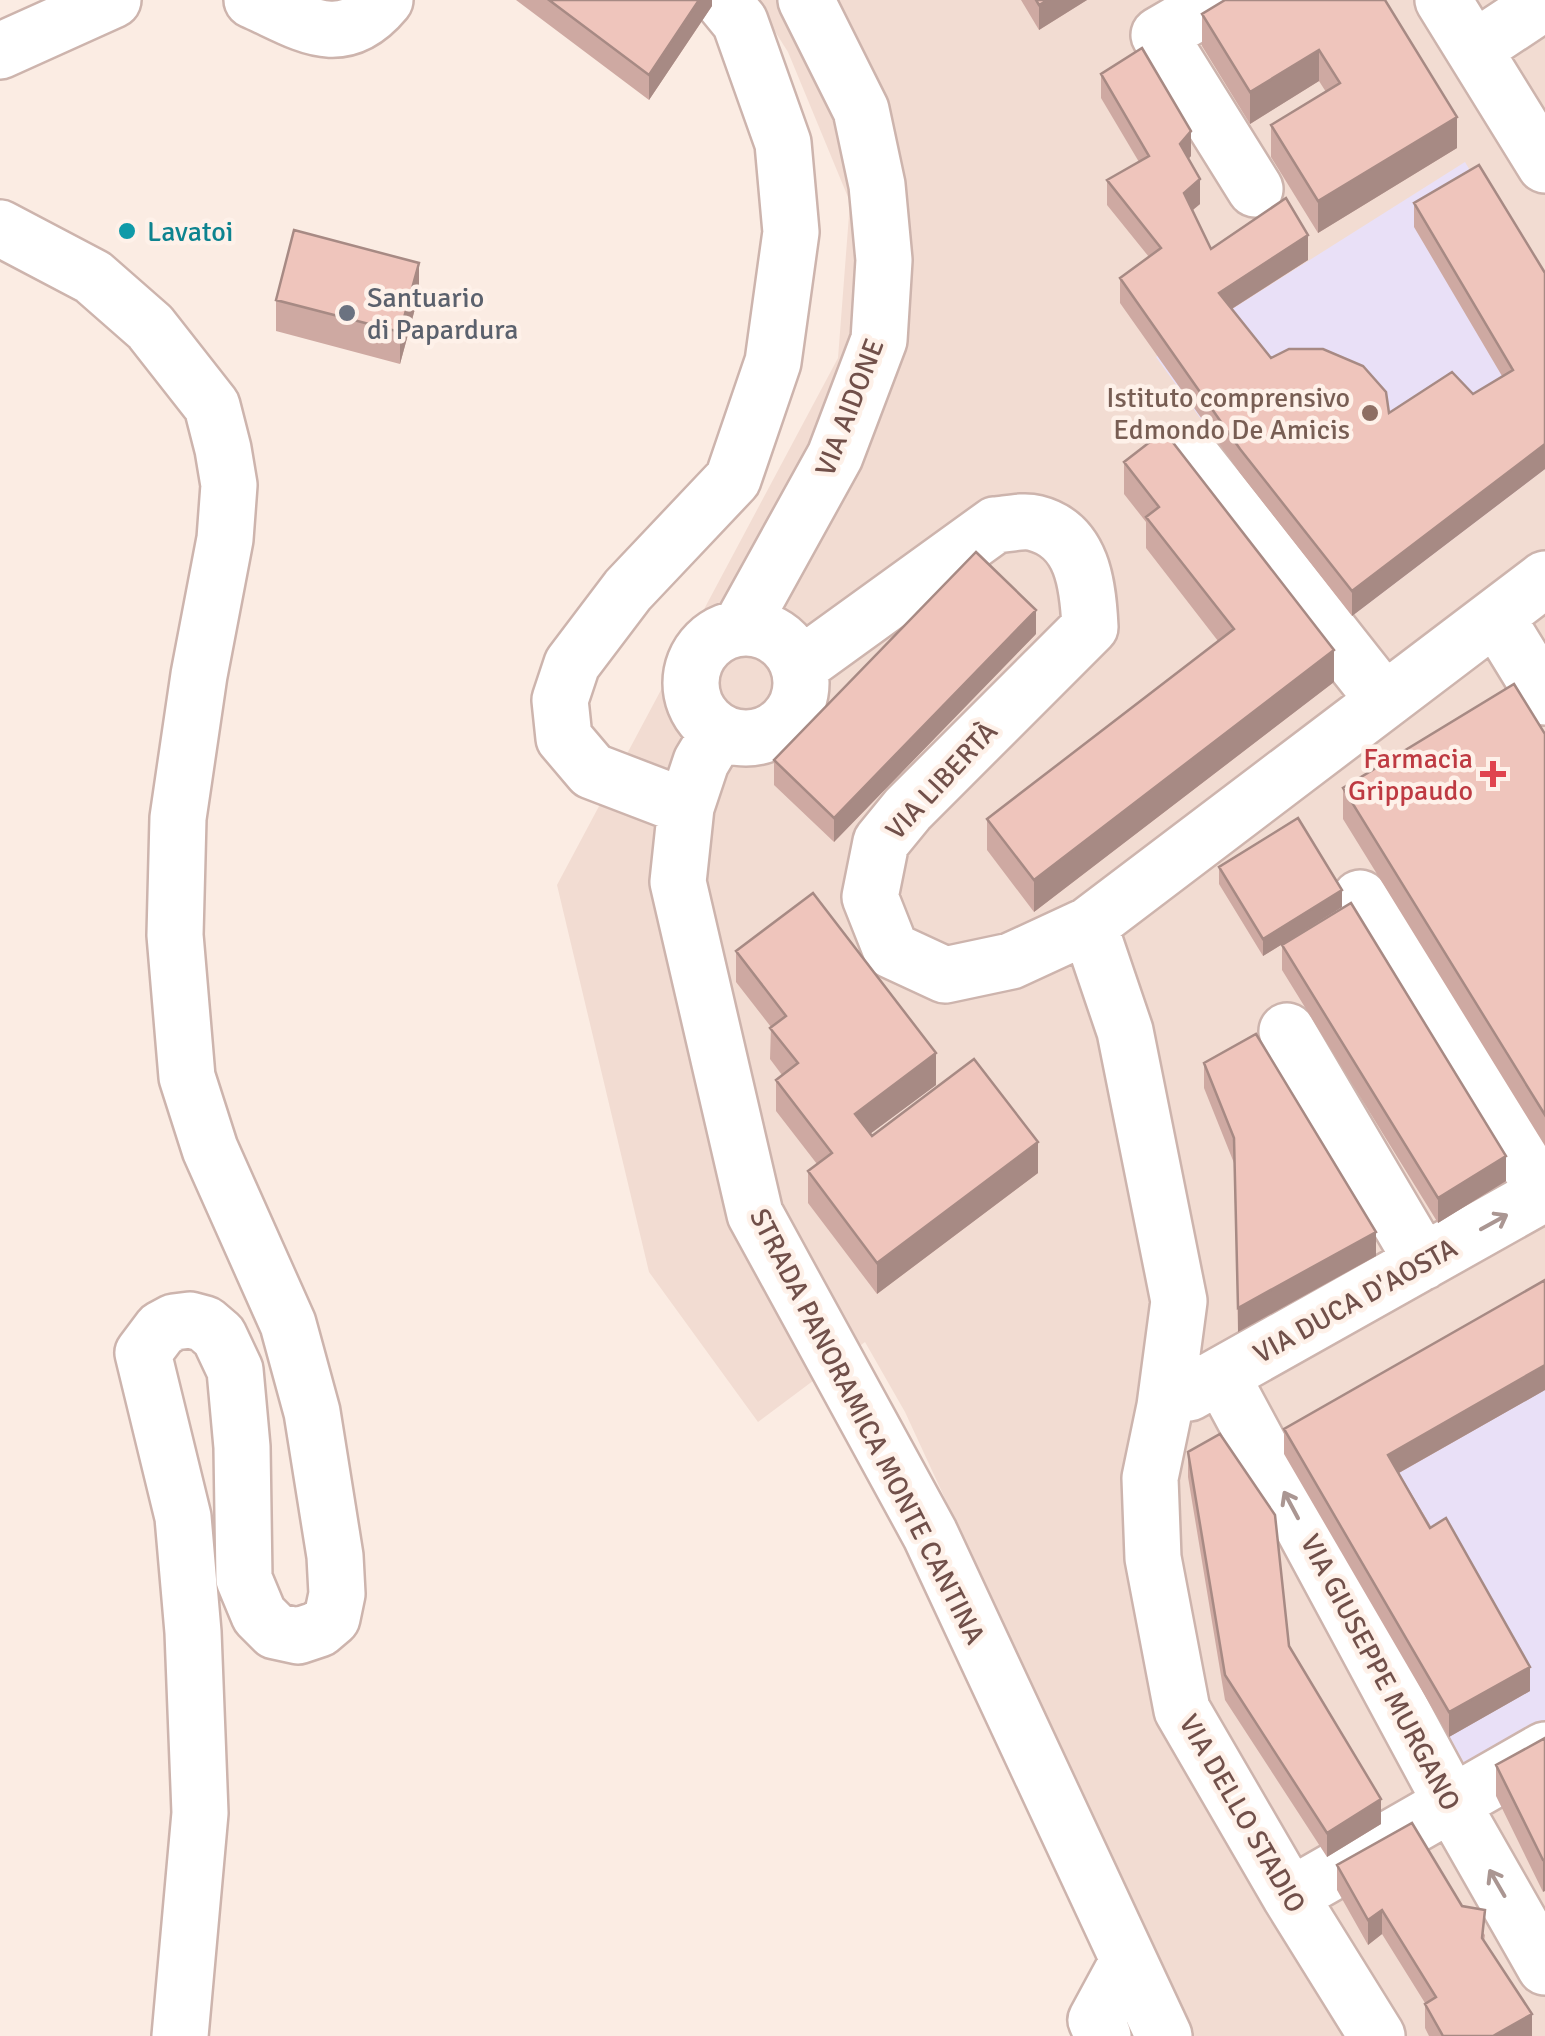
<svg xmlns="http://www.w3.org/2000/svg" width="1545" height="2036" viewBox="0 0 1545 2036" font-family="Signika,sans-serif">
  <rect width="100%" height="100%" fill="#fbece3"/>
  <path fill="#f2dcd2" d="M755 0H1545V2036H1192L1084 1814 984 1583 905 1412 865 1342 758 1422 649 1272 557 885 838 358 850 202 788 52Z"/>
  <path fill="#e9e0f7" d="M1465 162 1545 298V469L1352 616 1240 473 1156 357Z
    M1545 1305V1723L1467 1768 1284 1454Z"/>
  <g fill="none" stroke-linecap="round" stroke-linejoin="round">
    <defs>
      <path id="minor" d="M252 0C302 22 341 53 385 0
        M1219 0 1159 35 1255 189
        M1443 0 1545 165
        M1474 49 1545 2
        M0 51 113 0
        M0 228 93 277 150 327 212 406 223 449 229 485 225 539 199 675 178 818 175 935 187 1077 210 1149 288 1324 312 1412 335 1556 337 1594 332 1618 319 1629 298 1636 275 1631 259 1615 244 1579 242 1447 235 1370 219 1336 205 1324 190 1320 174 1322 161 1329 143 1353 183 1517 193 1632 200 1813 180 2036
        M1193 458 1384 700
        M1496 617 1545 697
        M691 683a55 55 0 1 1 110 0a55 55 0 1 1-110 0Z
        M740 628 835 456 879 340 884 260 877 185 861 110 806 0
        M800 666 995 525C1007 524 1024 520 1035 523 1083 535 1088 585 1090 627L908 809 881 842 870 897 891 950 945 975 1011 961 1089 925 1545 579
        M719 732 701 762 686 807 678 882 755 1214 930 1534 1164 2036
        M686 807 592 771 564 738 560 700 572 664 628 590 733 479 773 362 791 232 783 143 740 22 722 0
        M1360 898 1545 1191
        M1089 925 1125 1031 1179 1301 1165 1406 1150 1478 1153 1558 1182 1710 1290 1896 1377 2036
        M1287 1031 1423 1262
        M1221 1375 1451 1802 1545 1967
        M1189 1393 1545 1193
        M1290 1896 1545 1750
        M1103 2036 1096 2020 1128 1961"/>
    </defs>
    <use href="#minor" stroke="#cdb4ad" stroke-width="60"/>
    <use href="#minor" stroke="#fff" stroke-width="55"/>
  </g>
  <path fill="#cea9a2" d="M516 0H712V6L649 100Z
    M1021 0H1087L1039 30Z
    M1385 0 1457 148 1318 233 1271 157V125L1326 92 1319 81 1250 124 1202 46V14Z
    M1101 74 1191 156 1188 159 1200 204 1193 210 1211 249 1308 260 1232 309 1271 358 1389 413 1473 394 1502 376 1414 227V203L1479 165 1545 469 1352 616 1240 473 1120 303V278L1149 257 1107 205V180L1139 162 1101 98Z
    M419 294 400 364 276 331V300Z
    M1124 462 1334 682 1034 912 987 850V819L1218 641 1146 548V522L1124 494Z
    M1036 634 834 842 774 785V760Z
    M1545 734V1146L1343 819V788Z
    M1219 867 1342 907 1263 956 1219 884Z
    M1282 945 1506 1181 1438 1223 1282 970Z
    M736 951 936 1085 870 1134 872 1136 1038 1173 877 1294 808 1203V1171L817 1164 776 1111V1080L782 1075 770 1059 771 1027 736 982Z
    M1204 1063 1376 1256 1238 1332 1234 1163 1204 1088Z
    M1545 1390 1399 1473 1530 1691 1449 1737 1284 1454V1429Z
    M1188 1452 1381 1824 1327 1857 1225 1700 1188 1477Z
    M1545 1738 1543 1892 1496 1796V1765Z
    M1337 1865 1462 1906 1485 1935 1484 1942 1532 2036H1429L1425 2028V2003L1382 1934 1368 1945 1337 1890Z"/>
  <path fill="#a78a84" d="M699 0H712V6L649 100V75Z
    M1048 0H1087L1039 30V5Z
    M1319 50V81L1250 124V92Z
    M1457 117V148L1318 233V201Z
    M1191 131V156L1180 168V144Z
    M1200 179V204L1184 217V193Z
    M1308 235V260L1219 317V293Z
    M419 263V294L400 364V332Z
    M1545 444V469L1352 616V591Z
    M1036 610V634L834 842V818Z
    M1334 650V682L1034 912V880Z
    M1342 890V907L1263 956V939Z
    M936 1053V1085L855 1145V1114Z
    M1038 1142V1173L877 1294V1263Z
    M1506 1156V1181L1438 1223V1198Z
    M1376 1232V1256L1238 1332V1308Z
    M1545 1365V1390L1388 1479V1455Z
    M1530 1667V1691L1449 1737V1712Z
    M1381 1799V1824L1327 1857V1833Z
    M1543 1860H1545V1891L1543 1892Z
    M1382 1910V1934L1368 1945V1920Z
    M1532 2014V2036H1493Z"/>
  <path fill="#efc5bc" stroke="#a78a84" stroke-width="2.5" d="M549 0H699L649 75Z
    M1036 0H1048L1039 5Z
    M1225 0H1385L1457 117 1318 201 1271 125 1340 83 1319 50 1250 92 1202 14Z
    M1142 48 1191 131 1180 144 1200 179 1184 193 1211 249 1286 198 1308 235 1219 293 1271 358 1289 349H1323L1363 366 1386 392 1389 413 1452 372 1473 394 1513 370 1414 203 1479 165 1545 273V444L1352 591 1240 449 1120 278 1161 248 1107 180 1149 156 1101 74Z
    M294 230 419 263 400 332 276 300Z
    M1164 431 1334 650 1034 880 987 819 1234 629 1146 517 1159 507 1124 462Z
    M976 552 1036 610 834 818 774 760Z
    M1514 684 1545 734V1115L1343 788Z
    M1298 818 1342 890 1263 939 1219 867Z
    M813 893 936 1053 855 1114 872 1136 974 1059 1038 1142 877 1263 808 1171 832 1153 776 1080 798 1063 770 1028 786 1016 736 951Z
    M1351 903 1506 1156 1438 1198 1282 945Z
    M1256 1034 1376 1232 1238 1308 1234 1138 1204 1063Z
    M1545 1280V1365L1388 1455 1430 1528 1446 1518 1530 1667 1449 1712 1284 1429Z
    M1220 1434 1275 1515 1289 1646 1381 1799 1327 1833 1225 1675 1188 1452Z
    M1545 1738V1860H1543L1496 1765Z
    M1412 1823 1462 1906 1485 1910 1482 1938 1532 2014 1493 2036H1443L1425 2004 1436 1997 1382 1910 1368 1920 1337 1865Z"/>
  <defs><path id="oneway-shaft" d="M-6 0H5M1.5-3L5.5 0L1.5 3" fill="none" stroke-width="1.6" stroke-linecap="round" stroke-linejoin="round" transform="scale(2.5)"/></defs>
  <g stroke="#aa9692">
    <use href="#oneway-shaft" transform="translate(1494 1222) rotate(-29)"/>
    <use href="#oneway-shaft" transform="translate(1291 1505) rotate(-118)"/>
    <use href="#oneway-shaft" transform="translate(1497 1883) rotate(-120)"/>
  </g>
  <circle fill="#0f9aa8" stroke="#fef1e9" stroke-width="4" cx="127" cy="231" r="10"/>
  <circle fill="#6b7280" stroke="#fef1e9" stroke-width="4" cx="347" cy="313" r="10"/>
  <circle fill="#8d6e63" stroke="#fef1e9" stroke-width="4" cx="1370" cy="413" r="10"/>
  <path fill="#e0444e" stroke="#fef1e9" stroke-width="4" d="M1488 759h10v10h10v10h-10v10h-10v-10h-10v-10h10z"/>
  <g text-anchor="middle" stroke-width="9" stroke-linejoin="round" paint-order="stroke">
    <g font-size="28" fill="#0d838f" stroke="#fef1e9" text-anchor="start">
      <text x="147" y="241">Lavatoi</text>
    </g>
    <g font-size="28" fill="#5b616d" stroke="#fef1e9" text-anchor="start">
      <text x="367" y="307">Santuario<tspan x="367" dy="32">di Papardura</tspan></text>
    </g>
    <g font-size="28" fill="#785e54" stroke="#fef1e9" text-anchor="end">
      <text x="1350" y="407">Istituto comprensivo<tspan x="1350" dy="32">Edmondo De Amicis</tspan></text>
    </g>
    <g font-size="28" fill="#71504a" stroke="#fef1e9">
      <text transform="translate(849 407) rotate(-69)" y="10">VIA AIDONE</text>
      <text transform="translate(941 780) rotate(-47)" y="10">VIA LIBERTÀ</text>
      <text transform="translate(1355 1300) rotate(-29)" y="10">VIA DUCA D'AOSTA</text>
      <text transform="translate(868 1426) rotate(63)" y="10">STRADA PANORAMICA MONTE CANTINA</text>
      <text transform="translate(1381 1672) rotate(62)" y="10">VIA GIUSEPPE MURGANO</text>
      <text transform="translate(1243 1813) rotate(60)" y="10">VIA DELLO STADIO</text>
    </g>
    <g font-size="28" fill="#be3a42" stroke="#fef1e9" text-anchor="end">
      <text x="1473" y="768">Farmacia<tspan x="1473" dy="32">Grippaudo</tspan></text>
    </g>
  </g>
</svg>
